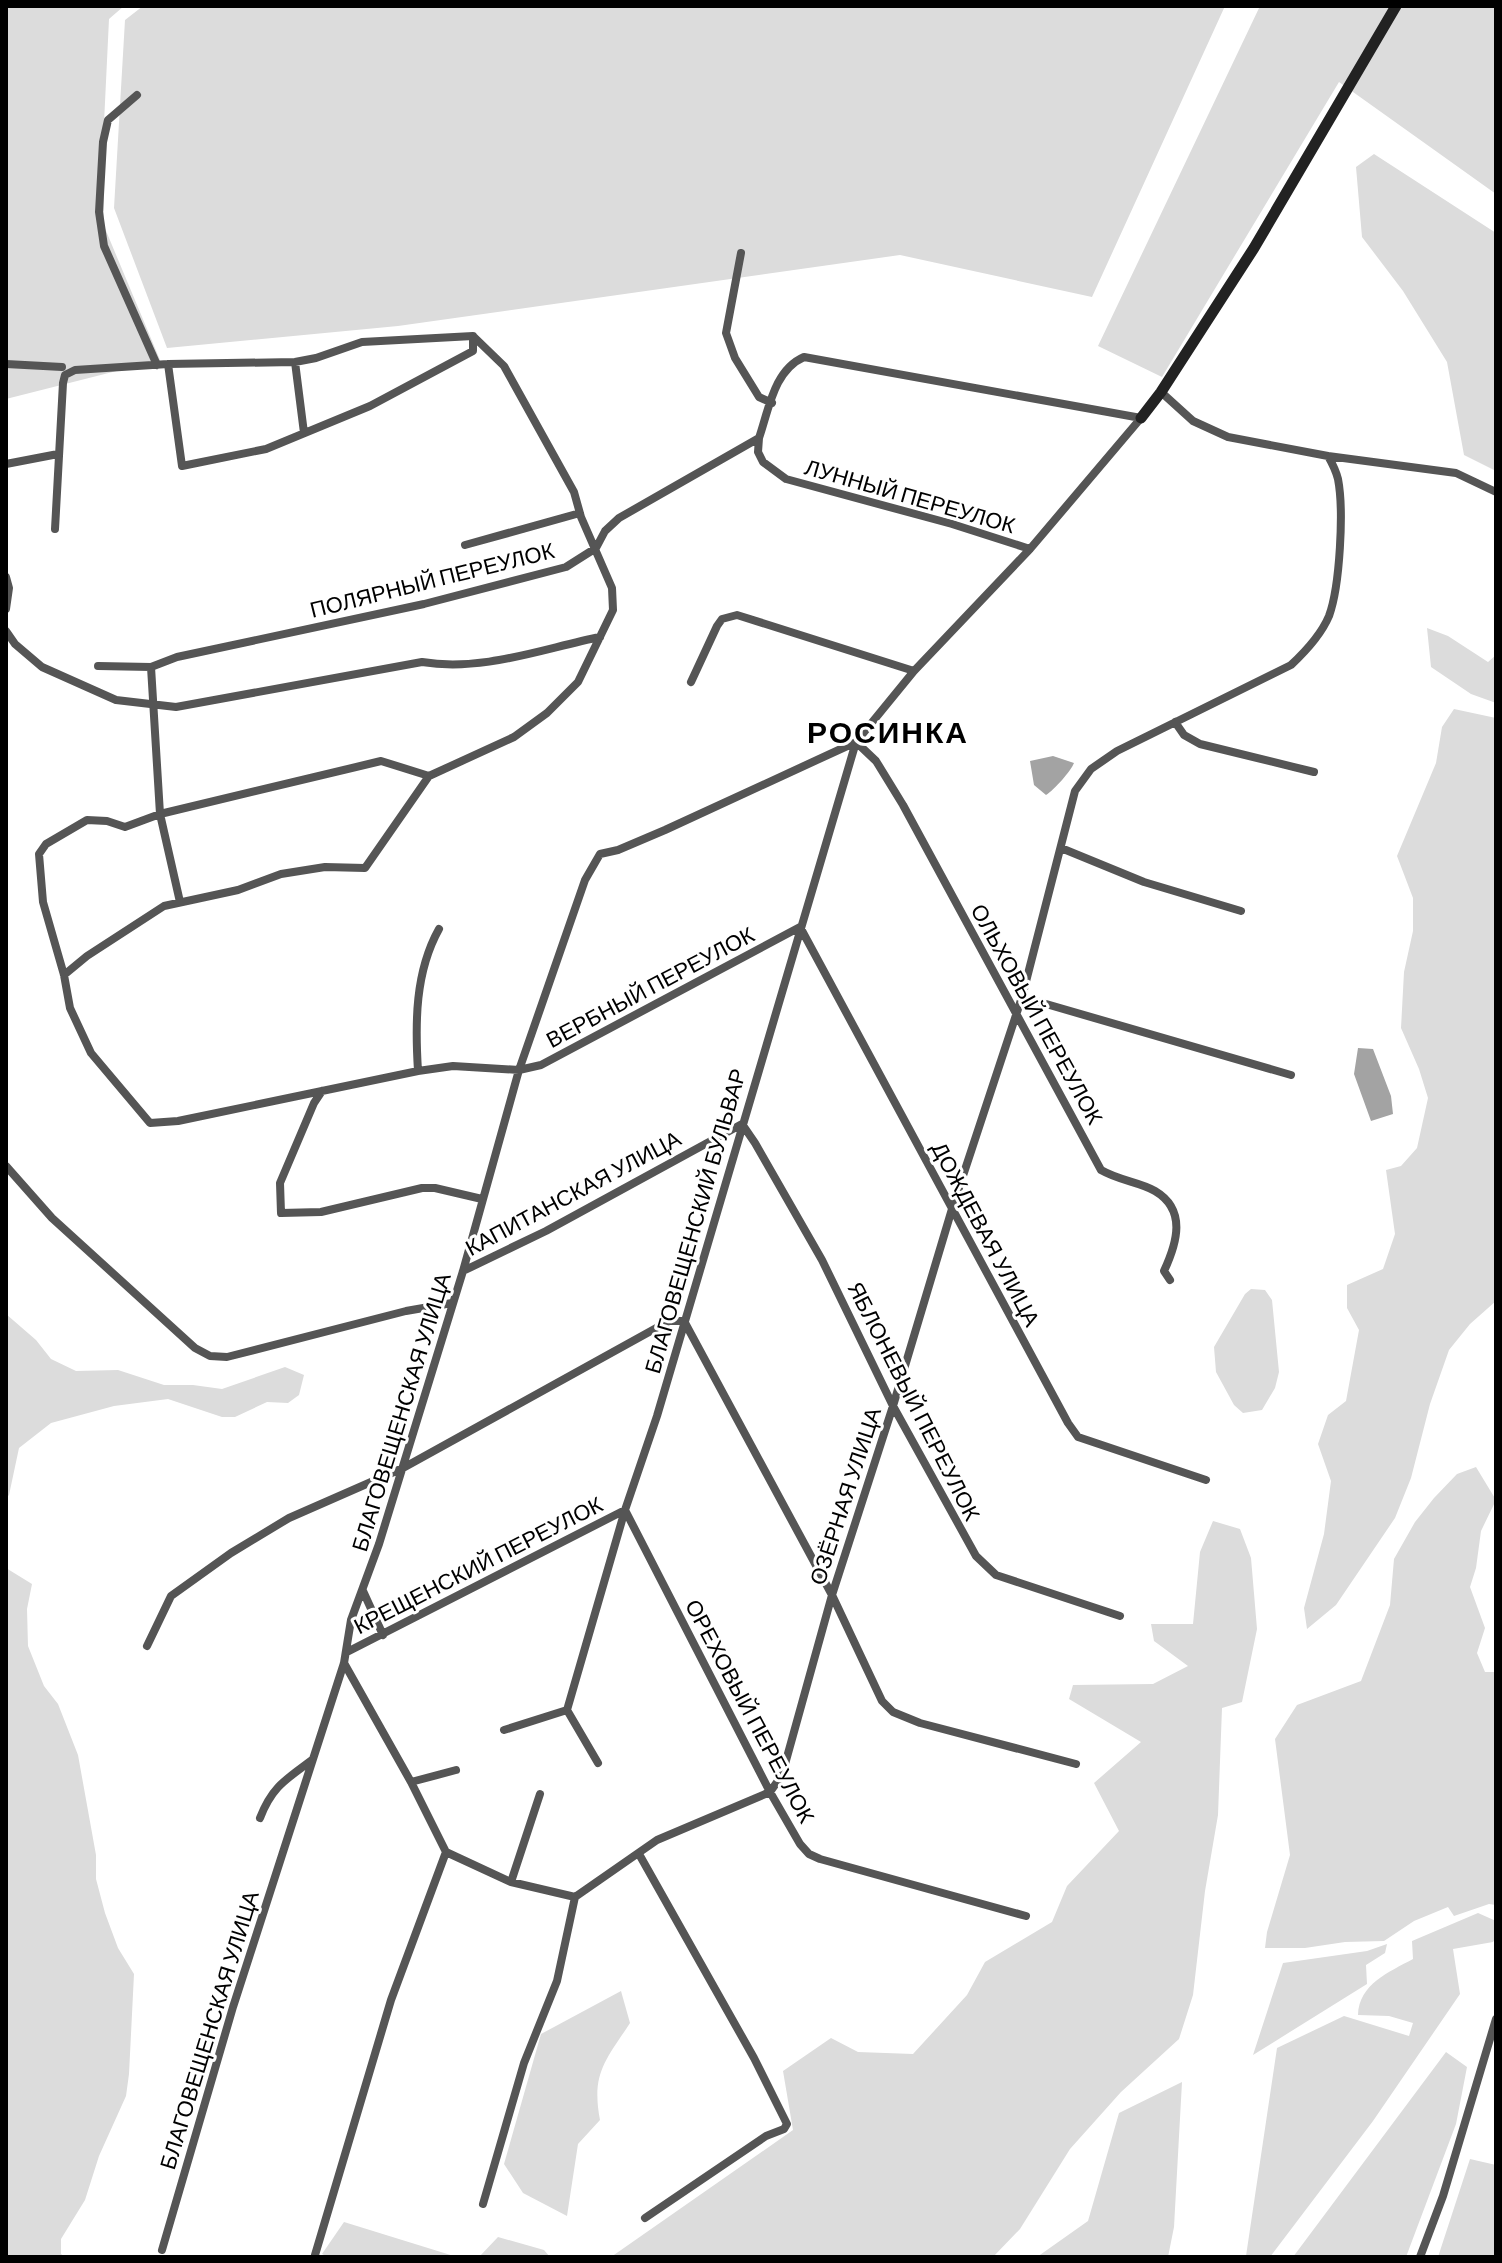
<svg xmlns="http://www.w3.org/2000/svg" width="1502" height="2263" viewBox="0 0 1502 2263" font-family="Barlow,sans-serif">
  <rect width="100%" height="100%" fill="#fff"/>
  <path fill="#dcdcdc" d="M6 6H124L109 19 104 123V226L160 360 6 399Z
    M143 6H1225L1092 297 900 255 398 326 167 348 114 208 125 20Z
    M1260 6H1496V194L1339 82 1162 377 1098 346Z
    M1374 154 1496 233V471L1464 455 1447 362 1403 291 1362 237 1356 167Z
    M1427 628 1448 636 1488 662 1496 655V703L1471 694 1431 667Z
    M1454 709 1496 718V1301L1470 1324 1449 1350 1430 1404 1411 1478 1395 1518 1336 1605 1307 1629 1304 1608 1324 1534 1331 1481 1318 1444 1328 1415 1346 1401 1359 1330 1347 1308V1285L1383 1269 1395 1234 1386 1170 1401 1166 1417 1148 1428 1098 1419 1069 1401 1028 1404 972 1413 931V898L1397 856 1436 763 1442 727Z
    M1251 1289 1265 1290 1272 1300 1279 1372 1275 1388 1262 1410 1243 1413 1234 1405 1216 1372 1214 1347 1245 1294Z
    M6 1314 36 1340 51 1359 76 1371 118 1370 164 1385H193L222 1389 285 1367 304 1375 299 1395 288 1403 267 1402 235 1417H222L168 1399 114 1406 51 1423 19 1448 9 1495 6 1498Z
    M1476 1467 1496 1500 1481 1531 1476 1568 1470 1587 1485 1628 1477 1653 1485 1672H1496V1905L1489 1904 1454 1916 1448 1907 1414 1921 1384 1941 1345 1942 1305 1948H1265L1267 1932 1290 1855 1275 1739 1297 1705 1361 1681 1390 1605 1394 1559 1415 1522 1434 1498 1457 1474Z
    M1213 1521 1240 1529 1251 1558 1257 1629 1242 1702 1222 1708 1218 1815 1205 1891 1193 1995 1179 2039 1121 2092 1070 2149 1020 2229 993 2257H611L793 2130 783 2071 831 2038 858 2052 913 2054 967 1995 985 1962 1052 1922 1067 1886 1119 1831 1094 1783 1141 1742 1069 1699 1073 1685 1153 1684 1188 1666 1154 1641 1151 1624H1193L1200 1552Z
    M6 1568 32 1584 27 1609 28 1646 44 1686 58 1704 78 1755 96 1855V1879L105 1913 118 1948 134 1974 129 2074 126 2096 99 2156 85 2200 61 2239V2254L65 2257H6Z
    M1478 1913 1496 1921V1938L1493 1942 1453 1949 1460 1994 1373 2121 1270 2257 1246 2256 1277 2048 1344 2016 1409 2036 1413 2023 1389 2016 1358 2015C1359 1984 1389 1972 1413 1959L1412 1941Z
    M1387 1944 1385 1953 1366 1965 1367 1984 1253 2055 1283 1963 1367 1951Z
    M621 1991 630 2023C606 2060 591 2073 600 2120L578 2144 567 2216 523 2193 504 2164 541 2034Z
    M1446 2052 1467 2067 1456 2124 1406 2257H1293Z
    M1182 2082 1174 2227 1168 2257H1037L1088 2221 1119 2113Z
    M1470 2159 1496 2165V2257H1438Z
    M344 2222 457 2257H328L322 2254Z
    M498 2237 544 2250 550 2257H479Z"/>
  <path fill="#a3a3a3" d="M1053 756 1074 763C1071 771 1054 790 1046 795L1034 785 1030 761Z
    M1358 1048 1373 1049 1391 1096 1393 1114 1371 1121 1354 1074Z"/>
  <g fill="none" stroke-linecap="round" stroke-linejoin="round">
    <path stroke="#555" stroke-width="8" d="M137 95 108 120 103 142 99 212 104 246 157 365
      M741 253 726 333 735 358 759 397 772 403
      M295 362 304 433
      M6 364 62 367
      M168 364 182 466 266 449 370 406 473 351V336
      M759 438 758 452 763 462 786 479 952 524 1030 549
      M1328 456 1456 473 1496 492
      M6 464 58 454
      M55 529 63 383 65 375 75 370 168 364 295 362 316 358 362 342 473 336 504 366 574 492 581 517 612 588 613 610 578 682 547 713 514 737 429 776 365 868 325 867 281 874 238 890 164 906 87 956 64 975
      M465 545 580 513
      M6 577 9 588 6 609
      M6 631 15 644 42 667 116 700 176 707 422 662C482 672 541 649 600 637
      M98 666 151 667
      M691 682 717 626 722 619 737 615 914 671
      M1175 722 1184 735 1200 744 1314 772
      M856 742 876 761 903 805 1101 1170C1120 1181 1140 1182 1155 1191 1187 1210 1177 1243 1164 1271L1170 1280
      M429 776 381 761 160 814 125 827 107 821 87 820 46 844 39 854 43 902 64 975 70 1008 91 1053 150 1123 178 1121 418 1071 453 1066 519 1070 541 1065 800 927 1068 1423 1078 1437 1206 1480
      M1061 848 1144 882 1241 911
      M180 902 160 814 151 667 177 657 424 604 566 567 596 548 605 531 619 518 759 438C769 409 774 370 804 357L1141 418
      M1022 997 1291 1075
      M418 1071C415 1023 415 972 439 929
      M322 1091 314 1103 280 1183 281 1213 321 1212 422 1188H435L482 1199
      M6 1166 52 1218 195 1348 210 1356 227 1357 406 1311 452 1303
      M463 1271 546 1231 742 1124 755 1143 822 1260 893 1406 976 1556 996 1575 1120 1616
      M363 1591 383 1635
      M147 1646 171 1596 231 1553 289 1518 403 1468 669 1321H684L832 1595 882 1701 893 1712 920 1723 1076 1764
      M347 1652 625 1510 770 1792 800 1844 809 1854 820 1859 1026 1916
      M344 1663 411 1782 446 1852 511 1882 575 1897
      M567 1710 625 1510 657 1416 856 742 914 671 1030 549 1141 418
      M567 1710 598 1763
      M504 1730 567 1710
      M411 1782 456 1770
      M260 1818C272 1787 285 1780 312 1760
      M639 1854 754 2058 787 2124 784 2129 766 2136 645 2218
      M511 1882 540 1794
      M575 1897 657 1840 770 1792 782 1775 832 1595 893 1406 952 1209 1022 997 1075 791 1091 769 1117 751 1291 665C1306 651 1321 635 1329 616 1340 586 1344 510 1338 479 1336 471 1332 463 1328 456L1228 437 1193 421 1161 392
      M483 2204 524 2063 557 1981 575 1897
      M162 2250 233 2007 344 1663 351 1620 379 1544 463 1271 519 1070 585 880 600 854 618 850 665 830 856 742
      M315 2255 391 2000 446 1852
      M1420 2257 1443 2196 1496 2019"/>
    <path stroke="#222" stroke-width="11" d="M1141 418 1161 392 1254 248 1396 6"/>
  </g>
  <g text-anchor="middle" stroke-width="6" stroke-linejoin="round" paint-order="stroke">
    <g font-size="22" fill="#000" stroke="#fff">
      <text transform="translate(910 496) rotate(16)" y="8">ЛУННЫЙ ПЕРЕУЛОК</text>
      <text transform="translate(432 580) rotate(-14)" y="8">ПОЛЯРНЫЙ ПЕРЕУЛОК</text>
      <text transform="translate(650 987) rotate(-28)" y="8">ВЕРБНЫЙ ПЕРЕУЛОК</text>
      <text transform="translate(1037 1014) rotate(61)" y="8">ОЛЬХОВЫЙ ПЕРЕУЛОК</text>
      <text transform="translate(573 1193) rotate(-28)" y="8">КАПИТАНСКАЯ УЛИЦА</text>
      <text transform="translate(695 1221) rotate(-74)" y="8">БЛАГОВЕЩЕНСКИЙ БУЛЬВАР</text>
      <text transform="translate(986 1234) rotate(62)" y="8">ДОЖДЕВАЯ УЛИЦА</text>
      <text transform="translate(914 1401) rotate(63)" y="8">ЯБЛОНЕВЫЙ ПЕРЕУЛОК</text>
      <text transform="translate(401 1412) rotate(-73)" y="8">БЛАГОВЕЩЕНСКАЯ УЛИЦА</text>
      <text transform="translate(845 1496) rotate(-72)" y="8">ОЗЁРНАЯ УЛИЦА</text>
      <text transform="translate(478 1565) rotate(-27)" y="8">КРЕЩЕНСКИЙ ПЕРЕУЛОК</text>
      <text transform="translate(750 1711) rotate(62)" y="8">ОРЕХОВЫЙ ПЕРЕУЛОК</text>
      <text transform="translate(209 2030) rotate(-73)" y="8">БЛАГОВЕЩЕНСКАЯ УЛИЦА</text>
    </g>
    <g font-size="30" font-weight="bold" letter-spacing="2" fill="#000" stroke="#fff">
      <text x="888" y="743">РОСИНКА</text>
    </g>
  </g>
  <rect width="1502" height="2263" fill="none" stroke="#000000" stroke-width="16"/>
</svg>
